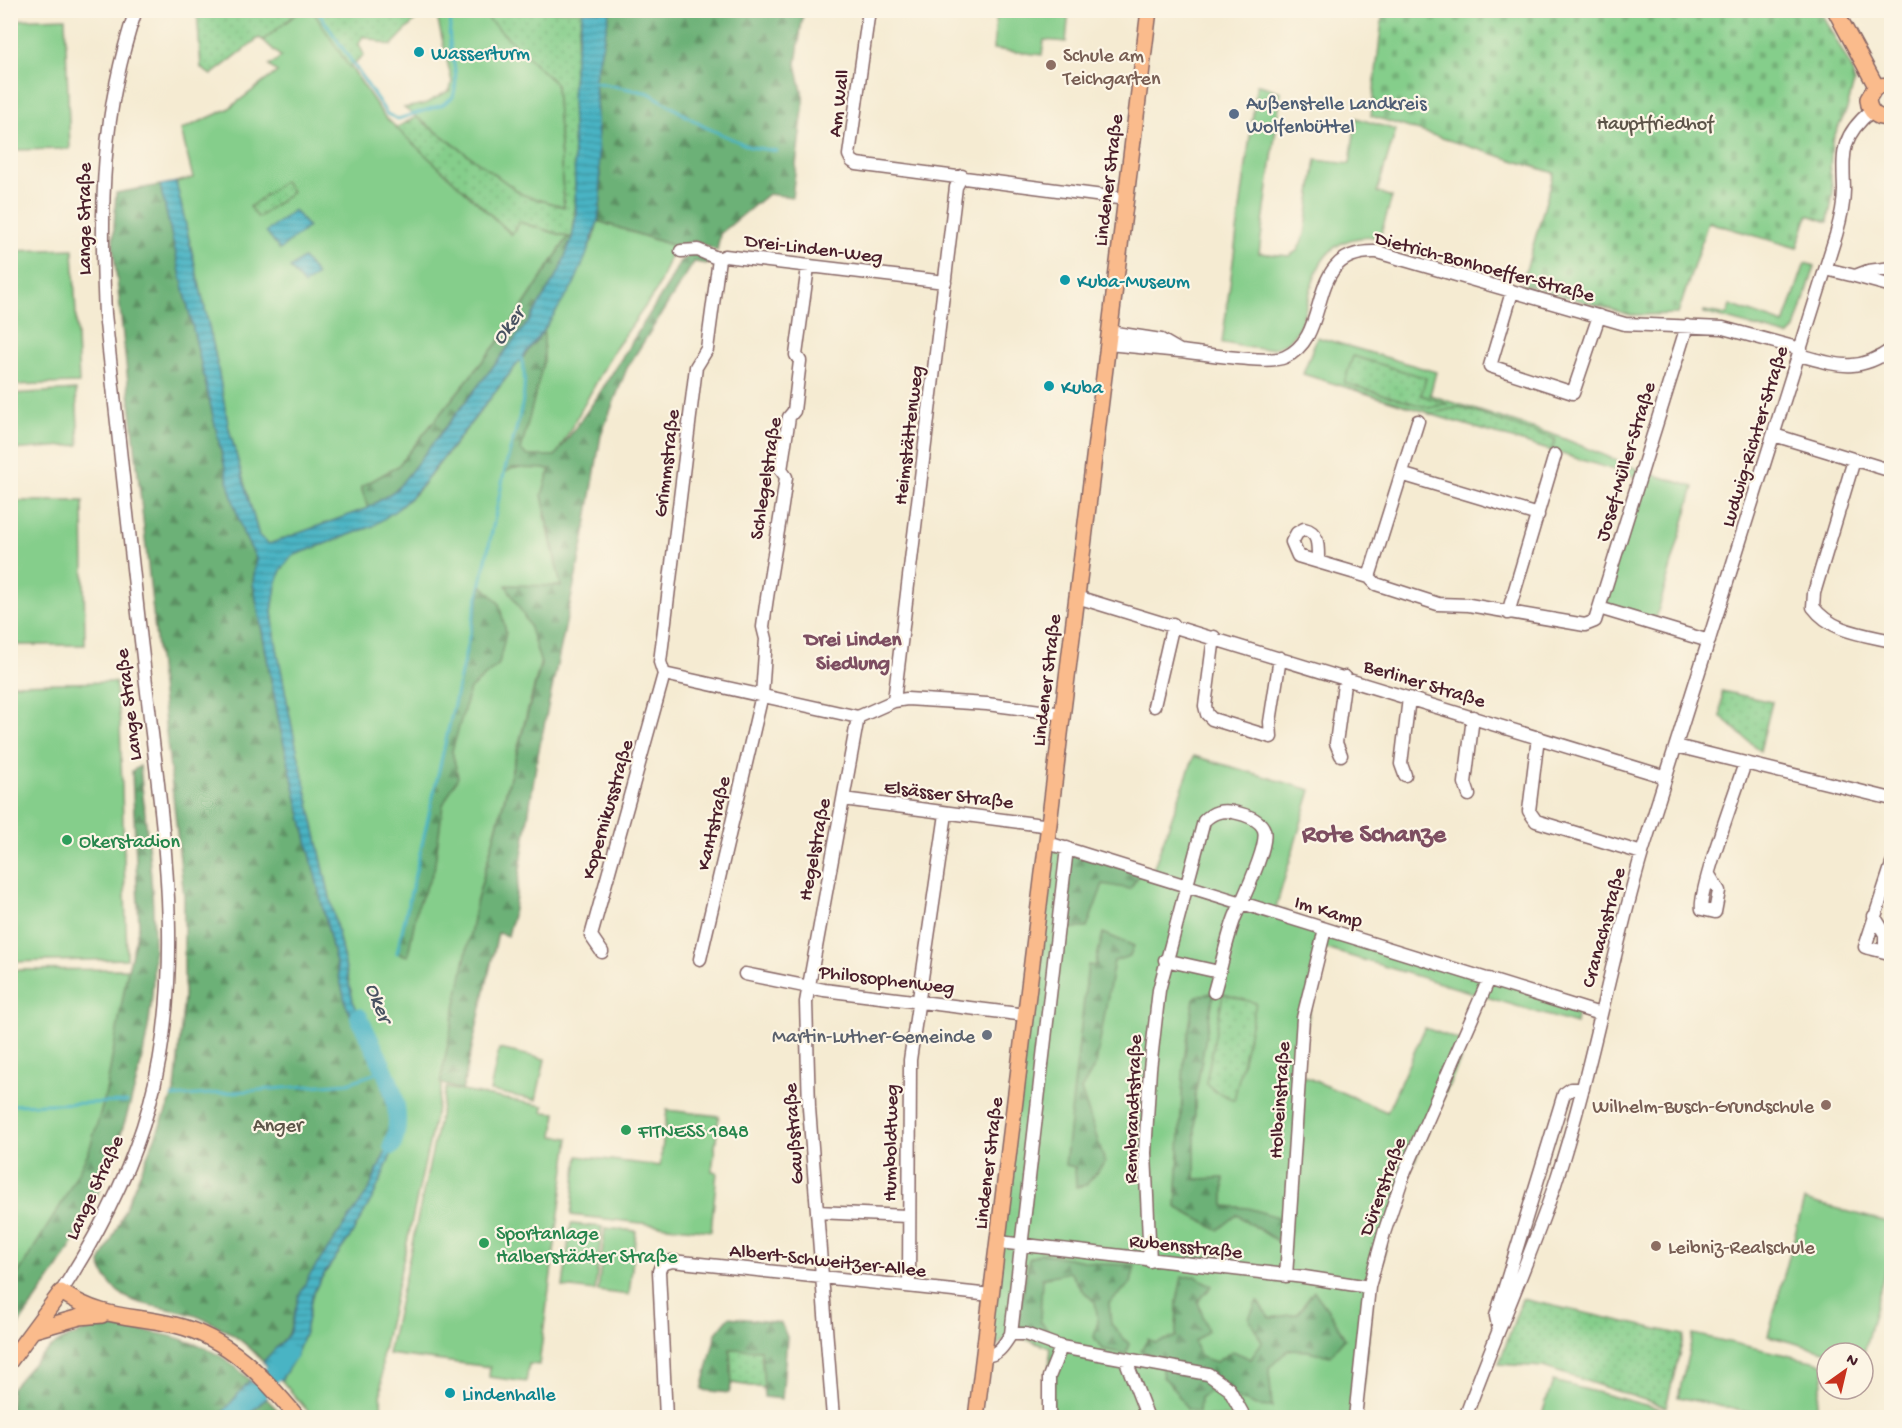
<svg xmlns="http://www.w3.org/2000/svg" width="1902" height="1428" viewBox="0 0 1902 1428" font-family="'Gochi Hand',sans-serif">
  <defs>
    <pattern id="forest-firs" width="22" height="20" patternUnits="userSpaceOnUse" patternTransform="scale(1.5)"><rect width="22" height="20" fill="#6cb177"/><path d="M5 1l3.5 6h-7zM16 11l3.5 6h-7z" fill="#5b8f62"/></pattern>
    <pattern id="cemetery-stones" width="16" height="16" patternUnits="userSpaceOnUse" patternTransform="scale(1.5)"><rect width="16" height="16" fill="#85ce8b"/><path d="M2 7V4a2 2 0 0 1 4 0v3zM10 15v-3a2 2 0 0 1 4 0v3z" fill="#74b078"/></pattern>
    <pattern id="park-dots" width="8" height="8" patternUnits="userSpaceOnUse" patternTransform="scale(1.5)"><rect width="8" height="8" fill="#85ce8b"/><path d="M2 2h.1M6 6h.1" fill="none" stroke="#74b078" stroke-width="1.8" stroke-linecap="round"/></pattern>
    <pattern id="water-rules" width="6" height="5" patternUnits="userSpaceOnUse" patternTransform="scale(1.5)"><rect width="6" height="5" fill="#48b4c4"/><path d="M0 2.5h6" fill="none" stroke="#3e929f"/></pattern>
  </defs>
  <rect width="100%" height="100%" fill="#fcf5e5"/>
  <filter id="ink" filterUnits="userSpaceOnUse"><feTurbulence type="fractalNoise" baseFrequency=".0167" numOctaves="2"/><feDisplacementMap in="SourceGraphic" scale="12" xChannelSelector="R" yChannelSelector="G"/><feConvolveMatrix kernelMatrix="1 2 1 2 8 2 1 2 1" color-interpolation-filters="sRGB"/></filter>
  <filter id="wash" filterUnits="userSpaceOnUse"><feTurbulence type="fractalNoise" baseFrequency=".008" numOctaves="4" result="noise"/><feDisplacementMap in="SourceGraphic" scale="24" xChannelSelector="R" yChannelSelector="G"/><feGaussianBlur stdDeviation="1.35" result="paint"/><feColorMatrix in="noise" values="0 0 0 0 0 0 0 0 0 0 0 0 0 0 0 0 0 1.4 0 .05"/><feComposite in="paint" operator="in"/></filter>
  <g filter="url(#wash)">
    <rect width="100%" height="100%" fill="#f5ebd2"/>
    <path fill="#85ce8b" stroke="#68765b" stroke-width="1.5" d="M300 11H313L384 116 511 234 519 222 568 237 507 331 398 466 361 487 368 508 269 544 259 536 229 429 215 353 176 182 193 178 181 130 228 109 277 72 269 66 281 57 263 40Z
      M445 11H480L556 84 564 207 523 195 404 108 425 104 450 90 452 82 438 21Z
      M997 11H1069L1066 42 1044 40 1042 55 993 49Z
      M65 18 70 149 11 150V20Z
      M1257 84 1281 92 1259 253 1289 256 1297 251 1305 234 1316 160 1350 164 1356 118 1396 130 1377 192 1392 197 1380 237C1287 232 1326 333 1277 347 1261 352 1239 345 1222 343Z
      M598 221 674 246 657 290 613 352 556 456 545 516 561 586 476 904 441 1090 382 1355 381 1417H313L281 1380 296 1356 305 1332 312 1296 320 1280 352 1234 375 1193 397 1126 387 1074 353 1001 292 727 276 643 272 612 276 585 281 570 292 556 373 526 399 508 418 491 544 330 594 237Z
      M73 249 79 383 11 385V251Z
      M1805 263 1815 266 1795 329 1788 336 1704 313V311L1727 315 1730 305 1784 324Z
      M1317 337 1436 372 1430 395 1560 437 1642 471 1694 487 1654 625 1599 608 1640 478 1303 374Z
      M76 390 79 445 11 450V394Z
      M11 501H83L85 645H11Z
      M115 682 120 722 127 959 11 962V684Z
      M1194 756 1311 790 1276 907 1325 929 1578 1006 1576 1024 1320 947 1299 1074 1387 1112 1425 1028 1468 1043 1401 1191 1373 1293 1359 1417H1053L1049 1377 1050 1348 1011 1334 984 1356 1048 843 1151 875Z
      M128 969C118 1028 112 1096 89 1152 68 1199 37 1243 11 1287V970Z
      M499 1049 545 1059 536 1100 490 1091Z
      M446 1088 544 1106 543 1112 556 1113 553 1136 569 1138 539 1365 529 1364 526 1382 489 1377 490 1367 388 1354Z
      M667 1110 719 1116 712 1171 717 1172 711 1231 571 1215 578 1156 660 1166Z
      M1804 1200 1891 1223V1248L1863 1356V1353H1832L1768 1336Z
      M571 1224 602 1227 595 1291 563 1287Z
      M605 1228 636 1231 629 1295 598 1291Z
      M1693 1334 1826 1364 1814 1417H1769L1678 1397Z
      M1553 1381 1692 1417H1541Z"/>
    <path fill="url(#forest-firs)" stroke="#5b6851" stroke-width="1.5" d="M782 10 803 13 796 64 804 101 792 197 768 194 720 234 717 251 696 241 674 246 598 221 601 199 595 78 610 11Z
      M160 185 230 490 243 533 256 558 253 584 280 727 346 1005 379 1073 388 1099 392 1123 389 1143 369 1190 299 1296 289 1334 263 1362C246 1341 223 1327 199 1317 159 1302 115 1312 100 1263L117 1228 175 1090 184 997V897L113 244 116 193Z
      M568 237 572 238 560 270 529 321 397 489 368 508 361 487 398 466 507 331Z
      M692 254 709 256 708 264 694 262 627 368 601 435 584 538 537 759 513 915 508 936 498 933 462 1091 440 1083 476 904 541 664 529 625 506 585 561 586 542 495 550 469 513 468 504 473C513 438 531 395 522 359L544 330V360L521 450 528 456H555L596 399 669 283 680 261Z
      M482 585 499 603 506 632 499 664 470 689 452 751 458 777 443 805 434 870 417 908 408 956 397 953Z
      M140 766C147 837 157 909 153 979 150 1061 111 1180 69 1250 53 1277 33 1303 16 1329L11 1330V1285L62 1203 89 1151 105 1097 128 969 139 926 132 771Z
      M1067 848 1141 872 1130 889 1103 884 1087 928H1057Z
      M1103 933 1134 946 1130 956 1114 961 1096 1064 1081 1090 1105 1162 1086 1185 1076 1187 1075 1167 1065 1165 1088 965 1095 966Z
      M1214 992 1195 1097V1179L1224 1178V1206L1248 1208 1284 1219 1280 1243 1237 1215 1218 1230 1176 1207 1184 1060 1194 998Z
      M1041 1253 1100 1264 1135 1265 1131 1283 1109 1303 1111 1324 1129 1344 1126 1354 1102 1349 1094 1337 1098 1321 1095 1302 1082 1290 1070 1272 1042 1278 1040 1321 1054 1337 1017 1326 1029 1259Z
      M1195 1276 1212 1286 1198 1302 1208 1331 1194 1342 1200 1357 1216 1362 1233 1351 1251 1359 1262 1342 1249 1318 1257 1301 1270 1318 1297 1314 1314 1291 1333 1317 1345 1339 1330 1356 1308 1351 1288 1350 1269 1368 1272 1407 1256 1406 1213 1388 1200 1398 1199 1413 1187 1409 1171 1384 1163 1377 1160 1358 1141 1351 1148 1339 1155 1343 1176 1337 1177 1301 1182 1277Z
      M729 1317 781 1323 787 1337 782 1399 764 1397 761 1350H730L732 1383 729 1393 702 1390 716 1333Z
      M103 1327C142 1328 192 1337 225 1359 234 1365 242 1373 250 1380L219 1417H11V1389C41 1353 56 1336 103 1327Z
      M266 1398 284 1417 246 1418Z"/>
    <path fill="url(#cemetery-stones)" stroke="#68765b" stroke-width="1.5" d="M1383 11H1820L1852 69 1854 82 1847 109 1832 141 1830 171 1833 193 1828 222 1808 215 1797 248 1708 222 1678 314 1631 315 1522 284 1554 173 1371 116Z"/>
    <path fill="url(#park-dots)" stroke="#68765b" stroke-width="1.5" d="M197 11V10L300 11 263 40 259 38 211 75 201 68Z
      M313 11H424L391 46 363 36 359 44 364 55 349 67Z
      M480 11H583C572 56 571 103 574 150 575 180 577 208 572 238L519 222 512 234 396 128 416 117 523 195 564 207 556 84Z
      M284 181 292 192 258 218 250 207Z
      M1353 356 1426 378 1421 395 1447 404 1429 408 1344 383Z
      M1459 407 1555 439 1552 451 1430 414Z
      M1722 691 1772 702 1760 751 1721 717Z
      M1223 994 1256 1003 1234 1100 1215 1091 1206 1083Z
      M1522 1299 1684 1335 1666 1407 1543 1367 1499 1364Z
      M730 1349 761 1350 764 1388 732 1383Z"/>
    <path fill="url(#water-rules)" stroke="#496a78" stroke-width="1.5" d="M583 11H610L595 78 601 199 598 221 586 256 574 284 544 330 417 491 399 508 373 526 292 556 281 570 276 585 272 612 276 643 292 727 353 1001 387 1074 397 1126 395 1146 375 1193 352 1234 320 1280 312 1296 305 1332 296 1356 281 1380 263 1362 289 1334 299 1296 309 1276 369 1190 389 1143 392 1123 379 1074 346 1005 280 727 253 583 256 558 243 533 230 490 160 185 176 182 215 353 229 429 259 536 269 544 368 508 397 489 529 321 560 270 572 238 576 215 572 98 575 58Z
      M294 210 308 227 280 250 266 232Z
      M303 258 317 275 304 285 290 268Z
      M250 1380 266 1398 246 1417H219Z"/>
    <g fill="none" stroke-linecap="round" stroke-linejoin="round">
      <path stroke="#48b4c4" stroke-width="3" d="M317 10 387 114 398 119 442 105 453 97C464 68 438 39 456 10
        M593 82 649 93 703 126 750 147 777 151
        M397 953C433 795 471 637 503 478 510 441 533 395 521 358
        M172 1097 348 1083 385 1070
        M10 1105 127 1102"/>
      <path stroke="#48b4c4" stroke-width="18" d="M359 1017C376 1056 410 1103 392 1146
        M230 1418 260 1390 287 1354"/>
    </g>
  </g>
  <g filter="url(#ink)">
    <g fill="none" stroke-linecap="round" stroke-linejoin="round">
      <defs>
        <path id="minor" d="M869 10 849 155 852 161 857 164 1126 199
          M681 251 698 250 719 259 725 256 945 282
          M1892 268 1868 271 1855 276 1892 286
          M1826 269 1855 276
          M1512 292 1490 366 1573 393 1599 316
          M1108 344 1180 351 1161 340 1109 332
          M1180 351C1202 353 1267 365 1285 357 1335 335 1302 249 1377 252L1625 324 1723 328 1801 349
          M1799 355C1836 365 1858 374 1892 349
          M1774 435 1892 471
          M1854 460 1814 593 1813 607C1832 632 1862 634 1892 641
          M1401 474 1538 515
          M1318 560C1318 546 1319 532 1304 529L1297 533 1292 542 1298 556 1369 577 1376 584 1438 604 1469 605 1585 625 1595 621 1687 326
          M1369 577 1418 421
          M1077 597 1666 777
          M1599 608 1709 641
          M1508 613 1555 455
          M1214 637 1205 706 1207 714 1212 719 1271 737 1270 722 1280 658
          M664 674 660 662 696 367 707 349 719 259
          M664 674 858 717
          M894 701 956 187 962 176
          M1154 706 1173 624
          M858 717 894 701 907 699 987 704 1063 714
          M1538 737 1529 811 1536 821 1642 853
          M1676 746 1892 799
          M1341 755 1336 743 1345 677
          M1405 775 1401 764 1409 698
          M1469 795 1465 783 1473 717
          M843 799 1050 826
          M1048 843 1600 1014
          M1709 875 1719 891 1715 912 1702 909C1697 895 1738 785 1745 763
          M1874 916 1885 934V952L1865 947 1892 864
          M602 952 591 936 664 674
          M700 959 762 695 766 639 763 627C769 576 780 527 786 477L781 470 789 417 794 411 800 361 796 355 808 267
          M1165 960 1219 972
          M745 974 824 990 1026 1015
          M817 1212 907 1216
          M999 1242 1304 1277 1369 1287
          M1150 1261 1145 1153 1150 1069 1159 990 1204 821C1213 812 1221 810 1233 812 1243 814 1260 819 1264 830 1269 847 1242 900 1235 917 1226 941 1221 968 1214 992
          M1286 1276 1303 1018 1325 929
          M909 1286 910 1060 946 814
          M61 1292C99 1233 131 1172 149 1106 188 966 161 816 145 675 131 555 118 435 105 314 100 209 101 112 136 10
          M1499 1330 1496 1316 1564 1094 1571 1089H1583
          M1011 1334H1025L1061 1347 1208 1374 1229 1389 1245 1418
          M984 1356C999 1355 1003 1346 1011 1334L1067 848
          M1126 1361 1148 1418
          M666 1418 659 1271 662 1264 672 1261 991 1295
          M833 1418 809 1108 806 1002 858 717
          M1049 1418V1377L1061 1347
          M1355 1418 1369 1287 1384 1233 1403 1176 1489 979
          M1465 1418C1493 1339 1529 1263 1555 1184 1591 1075 1610 962 1642 853L1836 235C1840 221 1844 204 1844 190 1843 153 1840 137 1871 111"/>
        <path id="major" d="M1835 10 1876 86
          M1892 85 1876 86 1868 99C1869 113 1878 120 1892 117
          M34 1330 80 1317 102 1315
          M10 1361 61 1292C105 1320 128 1314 175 1325 229 1338 264 1377 298 1418
          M976 1418 1149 10"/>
      </defs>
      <use href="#minor" stroke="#866665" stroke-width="15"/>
      <use href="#major" stroke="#866665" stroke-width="18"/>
      <use href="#minor" stroke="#fff" stroke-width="12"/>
      <use href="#major" stroke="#fabb8c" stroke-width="15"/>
    </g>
  </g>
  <g fill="#0f9aa8" stroke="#fcf5e5" stroke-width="2">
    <circle cx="419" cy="52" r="6"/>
    <circle cx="1065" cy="280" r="6"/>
    <circle cx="1049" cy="386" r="6"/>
    <circle cx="450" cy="1393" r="6"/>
  </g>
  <g fill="#8d6e63" stroke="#fcf5e5" stroke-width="2">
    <circle cx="1051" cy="65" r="6"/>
    <circle cx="1826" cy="1105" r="6"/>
    <circle cx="1656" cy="1246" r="6"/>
  </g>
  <circle fill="#5c6f8a" stroke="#fcf5e5" stroke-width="2" cx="1234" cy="114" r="6"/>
  <g fill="#2e9e5b" stroke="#fcf5e5" stroke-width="2">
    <circle cx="67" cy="840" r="6"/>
    <circle cx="626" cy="1130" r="6"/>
    <circle cx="484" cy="1243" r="6"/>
  </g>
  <circle fill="#6b7280" stroke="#fcf5e5" stroke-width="2" cx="987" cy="1035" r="6"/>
  <g text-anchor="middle" stroke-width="4.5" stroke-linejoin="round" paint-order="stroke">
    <g font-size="20" fill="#0d838f" stroke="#fcf5e5" text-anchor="start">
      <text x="431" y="59">Wasserturm</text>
      <text x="1077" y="287">Kuba-Museum</text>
      <text x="1061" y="393">Kuba</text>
      <text x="462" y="1400">Lindenhalle</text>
    </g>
    <g font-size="20" fill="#785e54" stroke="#fcf5e5" text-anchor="start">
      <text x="1063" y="61">Schule am<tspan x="1063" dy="23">Teichgarten</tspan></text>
      <text x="1814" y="1112" text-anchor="end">Wilhelm-Busch-Grundschule</text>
      <text x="1668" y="1253">Leibniz-Realschule</text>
    </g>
    <g font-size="20" fill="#4e5e75" stroke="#fcf5e5" text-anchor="start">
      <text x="1246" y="109">Außenstelle Landkreis<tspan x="1246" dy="23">Wolfenbüttel</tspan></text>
    </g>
    <g font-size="20" fill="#4a1f2b" stroke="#fcf5e5">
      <text transform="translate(837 103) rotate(-83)" y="7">Am Wall</text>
      <text transform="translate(1107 180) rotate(-83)" y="7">Lindener Straße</text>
      <text transform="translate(83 219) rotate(-90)" y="7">Lange Straße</text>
      <text transform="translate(814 247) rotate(7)" y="7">Drei-Linden-Weg</text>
      <text transform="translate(1485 265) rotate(15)" y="7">Dietrich-Bonhoeffer-Straße</text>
      <text transform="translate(907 435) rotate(-83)" y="7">Heimstättenweg</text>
      <text transform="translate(1753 436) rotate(-73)" y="7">Ludwig-Richter-Straße</text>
      <text transform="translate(1624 461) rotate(-73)" y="7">Josef-Müller-Straße</text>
      <text transform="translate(665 463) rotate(-83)" y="7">Grimmstraße</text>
      <text transform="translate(764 478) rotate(-81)" y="7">Schlegelstraße</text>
      <text transform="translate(1045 680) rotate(-83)" y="7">Lindener Straße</text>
      <text transform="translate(1425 682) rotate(17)" y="7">Berliner Straße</text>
      <text transform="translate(127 705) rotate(-97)" y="7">Lange Straße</text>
      <text transform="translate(949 793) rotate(7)" y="7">Elsässer Straße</text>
      <text transform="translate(606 809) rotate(-74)" y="7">Kopernikusstraße</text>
      <text transform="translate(712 823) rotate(-77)" y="7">Kantstraße</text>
      <text transform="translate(813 849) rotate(-79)" y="7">Hegelstraße</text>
      <text transform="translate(1329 910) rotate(17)" y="7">Im Kamp</text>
      <text transform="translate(1602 927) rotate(-75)" y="7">Cranachstraße</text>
      <text transform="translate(887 978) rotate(7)" y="7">Philosophenweg</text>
      <text transform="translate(1278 1100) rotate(-86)" y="7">Holbeinstraße</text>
      <text transform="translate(1131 1109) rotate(-88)" y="7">Rembrandtstraße</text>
      <text transform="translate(792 1134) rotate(-94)" y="7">Gaußstraße</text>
      <text transform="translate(889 1143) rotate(-89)" y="7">Humboldtweg</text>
      <text transform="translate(987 1163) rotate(-83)" y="7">Lindener Straße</text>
      <text transform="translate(1381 1186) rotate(-70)" y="7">Dürerstraße</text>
      <text transform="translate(93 1187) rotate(-65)" y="7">Lange Straße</text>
      <text transform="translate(1186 1245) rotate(6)" y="7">Rubensstraße</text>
      <text transform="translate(828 1259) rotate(6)" y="7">Albert-Schweitzer-Allee</text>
    </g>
    <g font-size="20" fill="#5c5448" stroke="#fcf5e5">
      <text x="1655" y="129">Hauptfriedhof</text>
      <text x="278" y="1131">Anger</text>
    </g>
    <g font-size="20" fill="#27864d" stroke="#fcf5e5" text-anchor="start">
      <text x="79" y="847">Okerstadion</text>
      <text x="638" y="1137">FITNESS 1848</text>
      <text x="496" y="1239">Sportanlage<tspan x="496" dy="23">Halberstädter Straße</tspan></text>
    </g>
    <g font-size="20" fill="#5b616d" stroke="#fcf5e5" text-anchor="end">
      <text x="975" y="1042">Martin-Luther-Gemeinde</text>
    </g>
    <g font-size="21" font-style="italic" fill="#495361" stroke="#fcf5e5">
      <text transform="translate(507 325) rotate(-54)" y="7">Oker</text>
      <text transform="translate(380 1002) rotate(68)" y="7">Oker</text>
    </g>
    <g font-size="21" font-weight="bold" fill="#7d4e61" stroke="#fcf5e5">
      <text x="853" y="645">Drei Linden<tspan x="853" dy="24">Siedlung</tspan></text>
    </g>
    <g font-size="26" font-weight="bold" fill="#7d4e61" stroke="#fcf5e5">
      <text x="1374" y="841">Rote Schanze</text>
    </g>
  </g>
  <rect width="1902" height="1428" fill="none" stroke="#fcf5e5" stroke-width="36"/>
  <g transform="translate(1845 1371) rotate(34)"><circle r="28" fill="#fcf5e5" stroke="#b59f9b" stroke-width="1.5"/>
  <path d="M0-4.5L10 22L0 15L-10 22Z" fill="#c8321e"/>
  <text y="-9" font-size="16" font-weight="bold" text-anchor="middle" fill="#4a1f2b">N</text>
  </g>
</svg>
